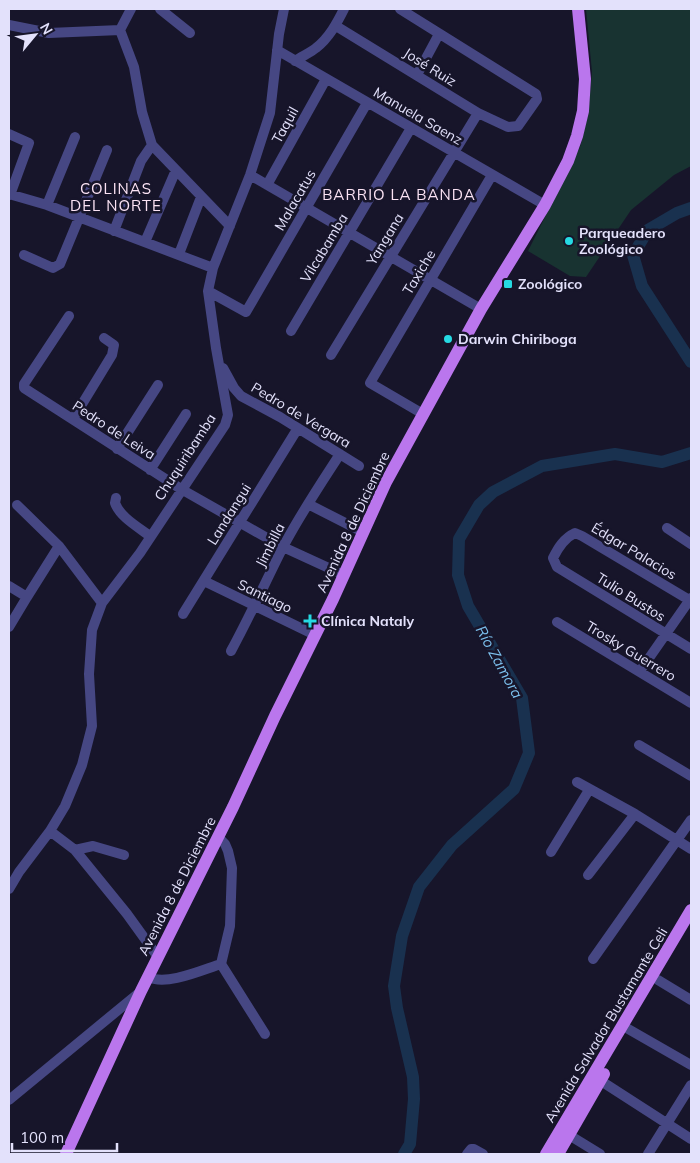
<svg xmlns="http://www.w3.org/2000/svg" width="700" height="1163" viewBox="0 0 700 1163" font-family="Mulish,sans-serif">
  <rect width="100%" height="100%" fill="#17152a"/>
  <path fill="#183331" d="M586 9H691V166L674 175 631 210 586 277 570 276 528 251 580 147 588 115 592 72Z"/>
  <g fill="none" stroke-linecap="round" stroke-linejoin="round">
    <path stroke="#19314f" stroke-width="12" d="M691 208 677 213 648 230 633 255 642 286 691 362
      M404 1154 410 1144 414 1099 413 1077 397 1008 394 986 402 936 419 887 452 845 514 789 529 753 522 698 468 606 458 575 459 539 479 505 493 492 542 466 615 454 662 462 691 453"/>
    <path stroke="#464783" stroke-width="10" d="M160 9 190 33
      M9 25 49 33 120 30 131 9
      M336 26 478 113 508 127 518 126 537 99 536 94 400 9
      M120 30 134 67 142 112 152 145 230 226
      M277 50 545 205
      M295 61C302 56 310 53 316 48 329 38 337 23 344 9
      M417 75 439 34
      M9 134 29 143 10 195
      M250 175 481 309
      M267 185 326 79
      M9 194 47 205 213 268
      M47 205 75 137
      M114 231 141 161 152 145
      M145 242 176 170
      M179 254 201 197
      M24 255 53 268 60 264 107 150
      M208 291 246 312 367 103
      M69 316 24 384V388L181 489 283 547 344 575
      M291 331 411 128
      M331 355 478 113
      M223 368 234 388 241 396 280 417 359 466
      M423 414 370 383 492 175
      M73 419 112 355 114 345 104 338
      M117 449 158 385
      M150 470 186 414
      M116 498 115 503C120 517 138 527 150 536
      M308 504 363 532
      M17 505 59 546 102 603
      M667 528 691 544
      M204 581 315 635
      M9 586 27 597 9 627
      M27 597 59 546
      M691 601 582 536 575 533C564 538 558 548 553 558L557 567 691 649
      M183 614 298 428
      M557 622 691 703
      M231 651C249 618 265 583 282 549 299 516 320 485 340 454
      M640 671 691 598
      M639 745 691 776
      M577 782 635 814 691 849
      M50 831 75 850 127 914 158 957
      M218 837 225 844 228 851 232 868 230 926 221 964 265 1034
      M75 850 93 846 124 855
      M551 852 589 790
      M588 875 635 814
      M9 889 19 872 50 831 65 806 82 765 92 726 89 674 92 630 102 603 140 553 225 425 228 415 226 404 216 348 208 291 213 268 250 175 270 113 279 34 284 9
      M593 959 691 820
      M148 977C167 986 202 970 221 964
      M658 980 691 1000
      M623 1026 691 1065
      M601 1081 691 1139
      M9 1100 140 992
      M569 1135 600 1154
      M467 1154 471 1149H474L483 1154
      M648 1154 691 1085"/>
    <path stroke="#ba76ed" stroke-width="12" d="M66 1154 141 991 233 807 275 716 333 599 386 482 481 309 545 205 568 161 577 136 583 111 585 79 578 9
      M546 1154 691 910
      M558 1154 604 1074"/>
  </g>
  <g fill="#26dae3" stroke="#17152a" stroke-width="2">
    <circle cx="569" cy="241" r="5"/>
    <rect x="503" y="279" width="10" height="10" rx="2.5"/>
    <circle cx="448" cy="339" r="5"/>
    <path d="M307.5 613.5h5v5h5v5h-5v5h-5v-5h-5v-5h5z"/>
  </g>
  <g text-anchor="middle" stroke-width="5" stroke-linejoin="round" paint-order="stroke">
    <g font-size="14" fill="#e3e1fb" stroke="#17152a">
      <text transform="translate(430 67) rotate(32)" y="5">José Ruiz</text>
      <text transform="translate(418 116) rotate(30)" y="5">Manuela Saenz</text>
      <text transform="translate(285 125) rotate(-61)" y="5">Taquil</text>
      <text transform="translate(295 200) rotate(-60)" y="5">Malacatus</text>
      <text transform="translate(385 239) rotate(-59)" y="5">Yangana</text>
      <text transform="translate(324 248) rotate(-59)" y="5">Vilcabamba</text>
      <text transform="translate(419 272) rotate(-59)" y="5">Taxiche</text>
      <text transform="translate(301 415) rotate(31)" y="5">Pedro de Vergara</text>
      <text transform="translate(114 430) rotate(33)" y="5">Pedro de Leiva</text>
      <text transform="translate(185 457) rotate(-57)" y="5">Chuquiribamba</text>
      <text transform="translate(229 514) rotate(-58)" y="5">Landangui</text>
      <text transform="translate(353 522) rotate(-65)" y="5">Avenida 8 de Diciembre</text>
      <text transform="translate(270 545) rotate(-63)" y="5">Jimbilla</text>
      <text transform="translate(634 551) rotate(31)" y="5">Édgar Palacios</text>
      <text transform="translate(265 596) rotate(26)" y="5">Santiago</text>
      <text transform="translate(631 597) rotate(32)" y="5">Tulio Bustos</text>
      <text transform="translate(631 651) rotate(31)" y="5">Trosky Guerrero</text>
      <text transform="translate(177 886) rotate(-63)" y="5">Avenida 8 de Diciembre</text>
      <text transform="translate(606 1025) rotate(-59)" y="5">Avenida Salvador Bustamante Celi</text>
    </g>
    <g font-size="14" font-weight="bold" fill="#e3e1fb" stroke="#17152a" text-anchor="start">
      <text x="579" y="238">Parqueadero<tspan x="579" dy="16">Zoológico</tspan></text>
      <text x="518" y="289">Zoológico</text>
      <text x="458" y="344">Darwin Chiriboga</text>
      <text x="321" y="626">Clínica Nataly</text>
    </g>
    <g font-size="15" letter-spacing="1" fill="#fbe3f4" stroke="#17152a">
      <text x="116" y="194">COLINAS<tspan x="116" dy="17">DEL NORTE</tspan></text>
      <text x="399" y="200">BARRIO LA BANDA</text>
    </g>
    <g font-size="15" font-style="italic" fill="#7cc0ee" stroke="#17152a">
      <text transform="translate(499 662) rotate(61)" y="5">Río Zamora</text>
    </g>
  </g>
  <rect width="700" height="1163" fill="none" stroke="#e3e1fb" stroke-width="20"/>
  <g transform="translate(35 35) rotate(61)" stroke="#17152a" stroke-width="4" paint-order="stroke">
  <path d="M0-4L9 19L0 12L-9 19Z" fill="#e3e1fb"/>
  <text y="-8" font-size="14" font-weight="bold" text-anchor="middle" fill="#e3e1fb">N</text>
  </g>
  <path d="M12 1143v8h105v-8" fill="none" stroke="#e3e1fb" stroke-width="2.5"/>
  <text x="20" y="1143" font-size="15" fill="#e3e1fb" stroke="#17152a" stroke-width="4" paint-order="stroke">100 m</text>
</svg>
